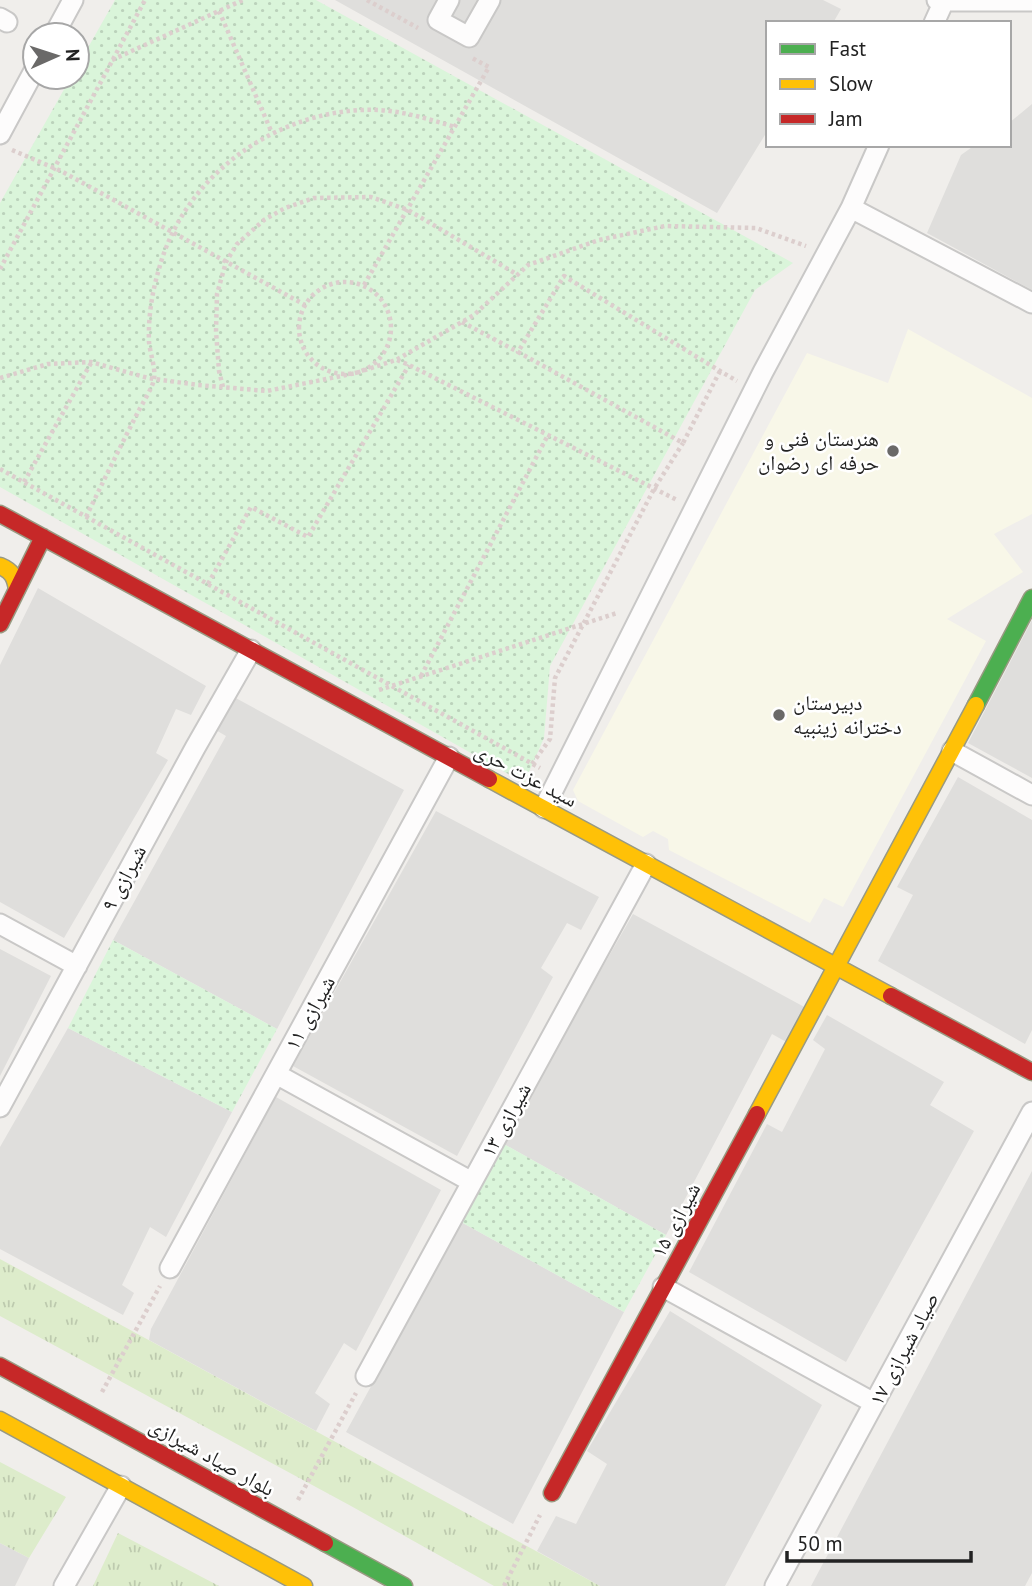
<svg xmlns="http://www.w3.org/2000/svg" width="1032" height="1586" viewBox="0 0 1032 1586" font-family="'PT Sans','Noto Naskh Arabic',sans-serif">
  <defs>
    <pattern id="grass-tufts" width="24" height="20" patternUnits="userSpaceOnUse" patternTransform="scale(1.75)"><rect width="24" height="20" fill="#ddeccb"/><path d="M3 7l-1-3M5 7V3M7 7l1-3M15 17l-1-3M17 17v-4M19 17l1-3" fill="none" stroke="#bdcaae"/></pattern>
    <pattern id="park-dots" width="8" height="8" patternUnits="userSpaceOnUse" patternTransform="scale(1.75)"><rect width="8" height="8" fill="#daf5da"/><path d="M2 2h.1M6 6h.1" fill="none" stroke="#bbd2bb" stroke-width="1.8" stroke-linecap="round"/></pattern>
  </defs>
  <rect width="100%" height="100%" fill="#f0eeeb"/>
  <path fill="#dfdedc" d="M335 0H823L841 9 833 23H768V130L717 213Z
    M1032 104V290L927 233 961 155 975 145H1009V123Z
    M38 588 206 686 191 715 176 709 156 753 168 760 64 938 0 902V665Z
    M1032 620V778L968 743Z
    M232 696 404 790 277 1029 113 940 226 736 214 729Z
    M958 777 1032 820V1030L1025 1044 878 961 913 895 897 887Z
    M436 811 599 897 581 930 567 923 541 968 553 977 457 1156 293 1066Z
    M633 914 808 1009 790 1044 772 1034 666 1235 502 1143Z
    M0 949 51 976 0 1076Z
    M827 1015 944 1082 930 1105 974 1131 846 1362 689 1272 767 1124 782 1132 825 1049 813 1040Z
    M68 1028 232 1112 166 1237 150 1227 122 1285 134 1293 123 1315 0 1249V1147Z
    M276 1097 441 1190 356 1351 344 1343 315 1393 330 1404 316 1431 149 1340 151 1329Z
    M1032 1171V1573L1025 1586H811Z
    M461 1222 624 1312 513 1524 346 1432Z
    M670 1311 822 1405 725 1586H600L537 1551 556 1516 576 1524 607 1464 587 1451Z
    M0 1543 29 1558 15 1586H0Z"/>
  <path fill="#f8f7e8" d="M908 329 1032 398V514L994 534 1023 572 947 619 986 641 843 907 824 898 810 923 669 850 668 839 653 831 643 837 578 801 573 790 807 353 888 383Z"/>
  <path fill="url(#grass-tufts)" d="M0 1259 600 1586H494L351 1506 0 1316Z
    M0 1462 66 1497 29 1558 0 1543Z
    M118 1533 219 1586H93Z"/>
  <path fill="url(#park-dots)" d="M115 0H316L793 263 755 290 550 666 544 738 524 783 0 487V203L71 77H77V67Z
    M113 940 277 1029 232 1112 68 1028Z
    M502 1143 666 1235 624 1312 461 1222Z"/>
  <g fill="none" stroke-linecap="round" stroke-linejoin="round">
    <defs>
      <path id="street" d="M449 0 438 20 469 37 490 0
        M937 0 944 1H1032
        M0 18 7 22
        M934 23 944 1
        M54 35 73 0
        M0 134 35 69
        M851 208 1032 303
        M952 751 1032 795
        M544 808 763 372 851 208 879 145
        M0 924 77 966
        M276 1074 472 1182
        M0 1107 195 748 251 650
        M170 1268 449 757
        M663 1287 874 1403
        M366 1376 646 864
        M64 1586 121 1486
        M775 1586 1032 1112"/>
      <path id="fast" d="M976 705 1032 598
        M325 1543 404 1586"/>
      <path id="slow" d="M0 566C12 571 15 577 17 589
        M489 779 891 996
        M757 1114 976 705
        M0 1420 304 1586"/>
      <path id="jam" d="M0 514 489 779
        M0 624 43 537
        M891 996 1032 1072
        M0 1366 325 1543
        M552 1493 757 1114"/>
    </defs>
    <use href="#street" stroke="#c9c8c7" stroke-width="23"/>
    <use href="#fast" stroke="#999a82" stroke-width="19"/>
    <use href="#slow" stroke="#999a82" stroke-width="19"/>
    <use href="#jam" stroke="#999a82" stroke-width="19"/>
    <path stroke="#dccecd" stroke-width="4.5" stroke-dasharray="3.5 3.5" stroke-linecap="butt" d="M367 0 418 28
      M219 11 272 133
      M112 60 243 0
      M12 150 61 171 305 305
      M0 269 145 0
      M299 328a46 46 0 1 1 92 0a46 46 0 1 1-92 0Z
      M364 285 489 67 472 58
      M462 322 518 352
      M397 360 409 365 677 500
      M720 371 683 443 518 352 564 276 720 371 737 381
      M0 378 48 364 91 362 148 378 198 385 267 391 356 373 396 360 474 315 528 265 599 240 665 226 756 228 806 246
      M223 387 219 371 216 331 217 294 226 262 237 244 264 220 285 208 314 198 371 197 408 210 518 275
      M0 469 540 768
      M24 482 91 363
      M86 517C103 482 120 447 138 412 142 404 153 387 154 379 156 369 150 353 149 342 148 318 152 292 159 269 183 179 270 114 362 110 394 108 425 118 455 127
      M208 584 251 507 308 537 409 365
      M421 676 548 435
      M379 690 617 613
      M532 764 550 739 555 678 654 489 683 443
      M102 1392 160 1286
      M298 1500 356 1393
      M504 1586 540 1515"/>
    <use href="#street" stroke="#fdfcfc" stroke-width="19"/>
    <use href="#fast" stroke="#4caf50" stroke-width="16"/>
    <use href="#slow" stroke="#ffc107" stroke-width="16"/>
    <use href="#jam" stroke="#c62828" stroke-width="16"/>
  </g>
  <g fill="#6a6968" stroke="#fff" stroke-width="2.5">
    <circle cx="893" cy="451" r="7"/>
    <circle cx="779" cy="715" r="7"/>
  </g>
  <g text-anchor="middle" stroke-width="5" stroke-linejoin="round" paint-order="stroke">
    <g font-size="21" fill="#222" stroke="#fff" text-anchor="end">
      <text x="879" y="446">هنرستان فنی و<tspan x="879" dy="24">حرفه ای رضوان</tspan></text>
      <text x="793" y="710" text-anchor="start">دبیرستان<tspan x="793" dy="24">دخترانه زینبیه</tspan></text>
    </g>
    <g font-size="21" fill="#222" stroke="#fff">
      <text transform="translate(526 775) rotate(28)" y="7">سید عزت حری</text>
      <text transform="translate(124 878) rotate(-62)" y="7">شیرازی ۹</text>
      <text transform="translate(310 1013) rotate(-61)" y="7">شیرازی ۱۱</text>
      <text transform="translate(506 1120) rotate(-61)" y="7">شیرازی ۱۳</text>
      <text transform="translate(676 1220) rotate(-62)" y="7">شیرازی ۱۵</text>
      <text transform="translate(904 1349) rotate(-62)" y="7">صیاد شیرازی ۱۷</text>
      <text transform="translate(212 1457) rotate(29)" y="7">بلوار صیاد شیرازی</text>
    </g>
  </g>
  <rect x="766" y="21" width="245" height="126" fill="#ffffff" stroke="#a7a7a7" stroke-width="2"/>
  <rect x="780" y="44" width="35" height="10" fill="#4caf50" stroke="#a7a7a7" stroke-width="2"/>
  <text x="829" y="56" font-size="21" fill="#222222">Fast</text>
  <rect x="780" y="79" width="35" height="10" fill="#ffc107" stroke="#a7a7a7" stroke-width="2"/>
  <text x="829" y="91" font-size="21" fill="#222222">Slow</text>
  <rect x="780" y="114" width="35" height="10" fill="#c62828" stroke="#a7a7a7" stroke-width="2"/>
  <text x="829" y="126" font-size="21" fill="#222222">Jam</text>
  <g transform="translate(56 56) rotate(87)"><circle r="33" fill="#ffffff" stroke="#a7a7a7" stroke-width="2"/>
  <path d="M0-5L12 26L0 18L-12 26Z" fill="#6a6968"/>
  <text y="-10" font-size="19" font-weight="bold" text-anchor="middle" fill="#222222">N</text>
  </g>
  <path d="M787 1551v10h184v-10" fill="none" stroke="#222222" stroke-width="3.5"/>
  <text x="797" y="1551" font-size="21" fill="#222222" stroke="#ffffff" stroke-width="5" paint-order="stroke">50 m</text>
</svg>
